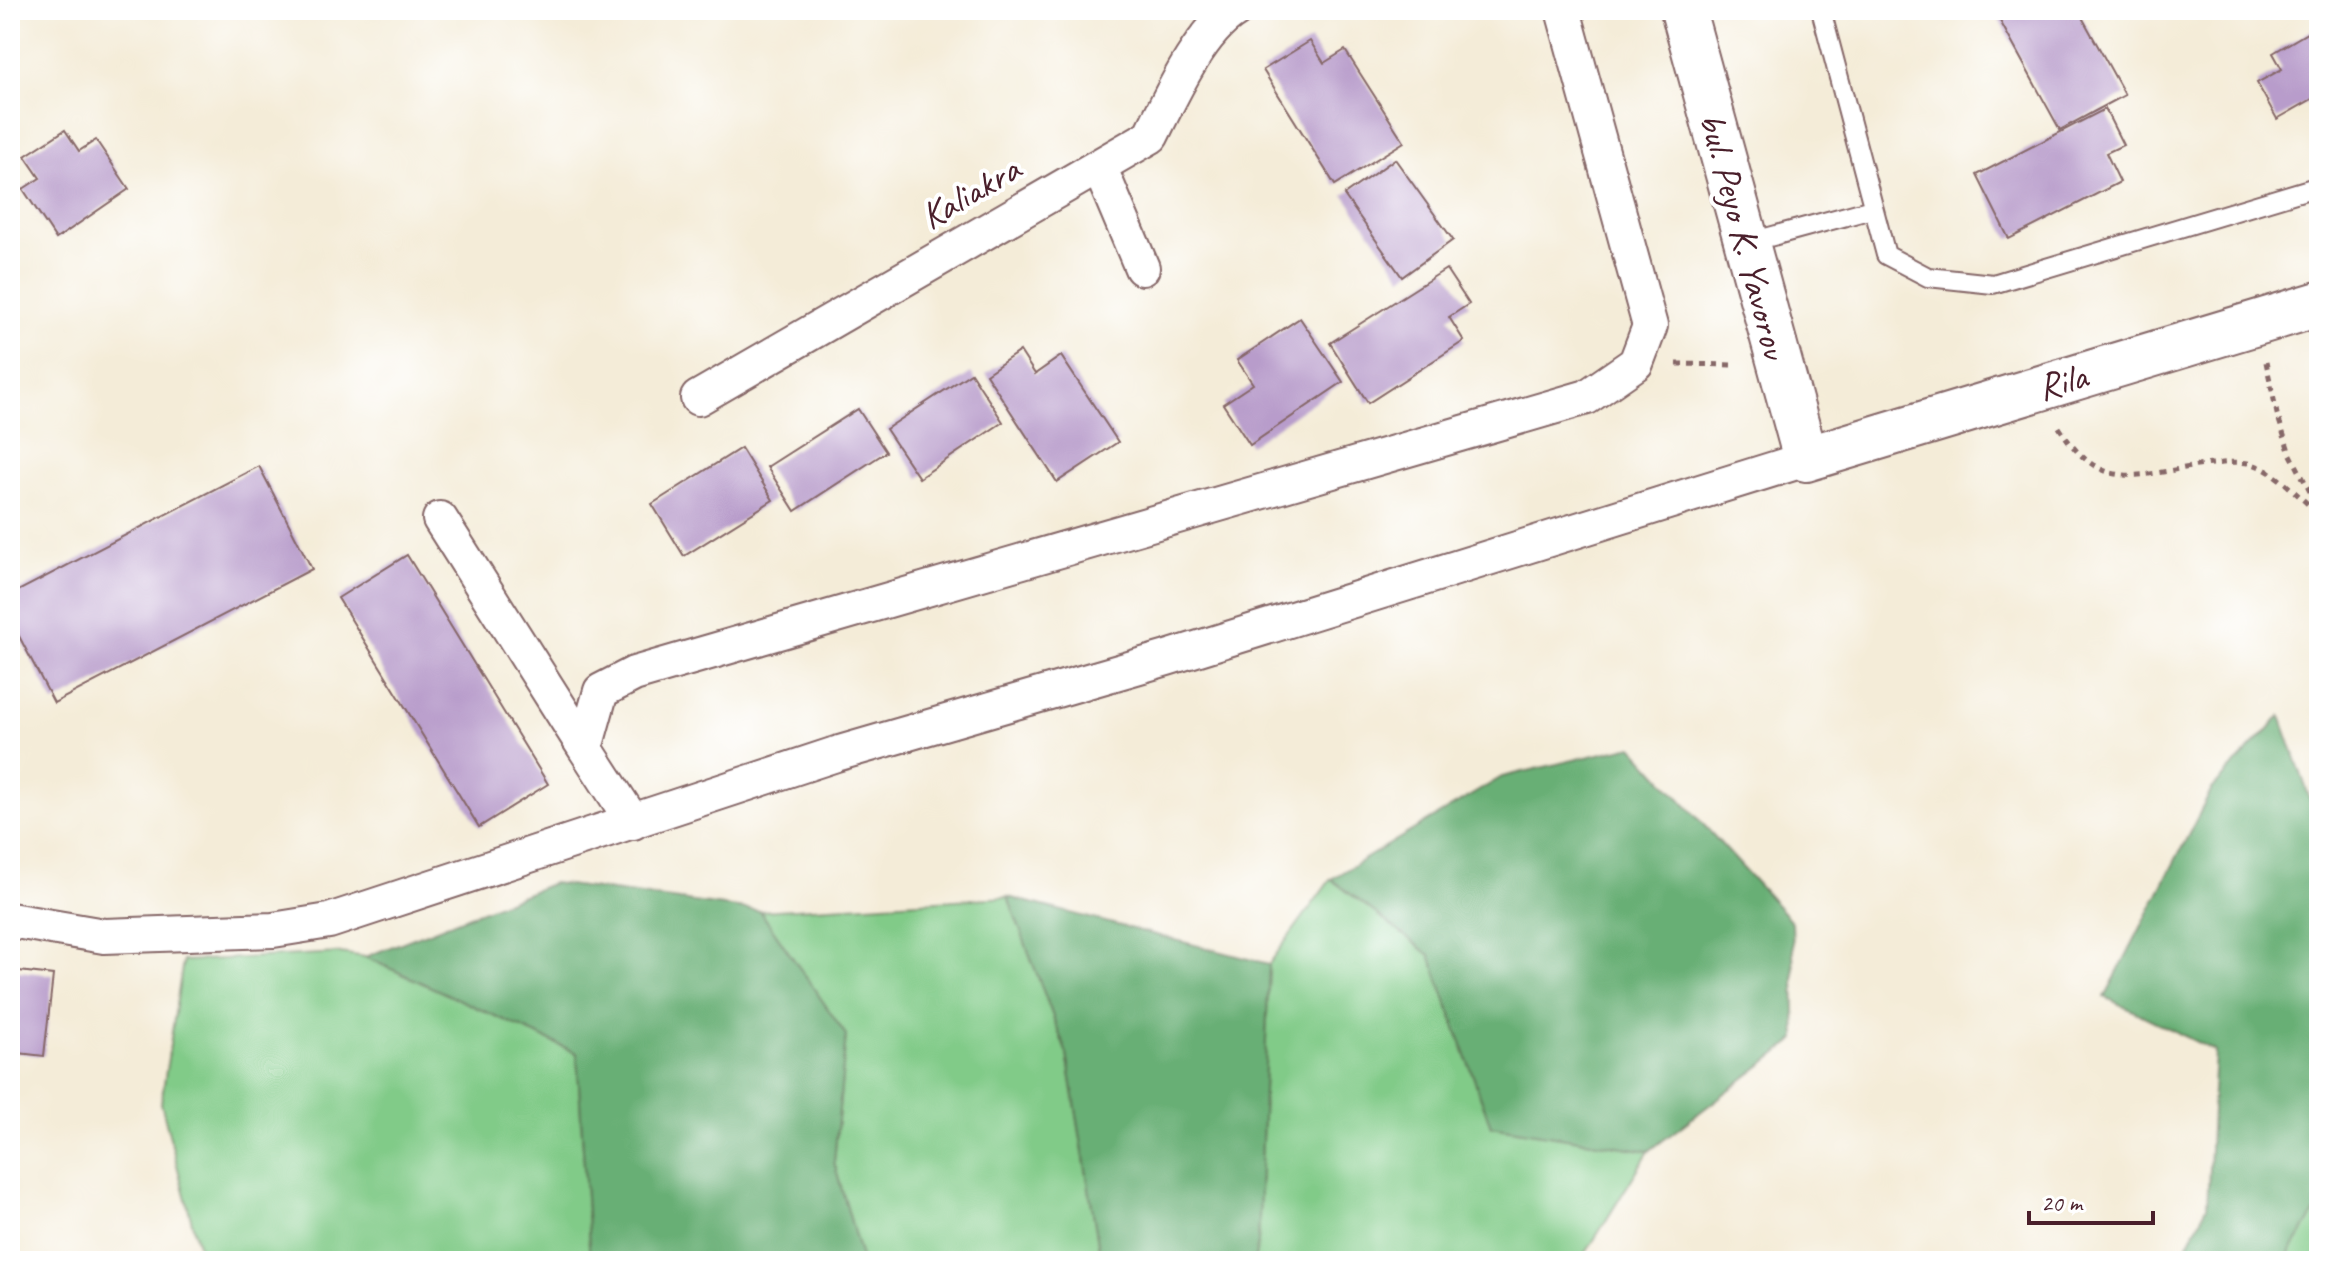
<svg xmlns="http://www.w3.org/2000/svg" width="2329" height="1271" viewBox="0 0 2329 1271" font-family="Caveat,sans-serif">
  <rect width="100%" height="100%" fill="#fff"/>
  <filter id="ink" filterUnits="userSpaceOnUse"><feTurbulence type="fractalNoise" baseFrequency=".0125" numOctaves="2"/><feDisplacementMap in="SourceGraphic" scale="16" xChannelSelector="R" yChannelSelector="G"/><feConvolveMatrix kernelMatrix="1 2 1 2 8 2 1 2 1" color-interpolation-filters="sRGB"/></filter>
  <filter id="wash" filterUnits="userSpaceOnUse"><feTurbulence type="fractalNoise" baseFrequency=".006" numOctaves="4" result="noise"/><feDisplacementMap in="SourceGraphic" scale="32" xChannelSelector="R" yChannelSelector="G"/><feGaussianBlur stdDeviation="1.8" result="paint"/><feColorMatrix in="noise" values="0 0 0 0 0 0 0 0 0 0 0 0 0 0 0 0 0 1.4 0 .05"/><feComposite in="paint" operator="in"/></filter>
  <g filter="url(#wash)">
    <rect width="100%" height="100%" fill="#f4ecd8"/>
    <path fill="#81cb88" stroke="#66755a" stroke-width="2" d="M1331 879 1430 955 1491 1126 1649 1151 1581 1261H1254L1258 1243 1269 964Z
      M1008 897 1067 1054 1101 1261H862L834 1162 846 1035 760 911Z
      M340 953 365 957 577 1053 590 1261H202L161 1103 183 961Z
      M2319 1206V1261H2284Z"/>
    <path fill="#68af74" stroke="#596750" stroke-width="2" d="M2281 716 2319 825V1206L2284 1261H2179L2207 1207 2215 1051 2105 997 2212 789Z
      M1632 746 1792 922 1796 1039 1649 1151 1491 1126 1430 955 1331 879 1502 777Z
      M553 883 760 911 846 1035 834 1162 862 1261H590L577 1053 365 957Z
      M1008 897 1269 964 1258 1243 1254 1261H1101L1067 1054Z"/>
    <g id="blocks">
      <path fill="#b89ccb" d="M1994 10H2078L2125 95 2060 130Z
        M2319 26V95L2277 119 2257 83 2282 69 2273 53Z
        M1310 41 1324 63 1345 50 1404 142 1335 185 1263 70Z
        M2105 109 2123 145 2106 153 2120 182 2009 239 1977 175Z
        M65 130 79 151 96 140 129 189 56 239 23 189 40 178 25 156Z
        M1395 159 1453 240 1402 277 1344 195Z
        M1446 269 1469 304 1449 317 1464 341 1368 403 1330 343Z
        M1300 318 1343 382 1250 445 1223 404 1253 384 1237 360Z
        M1020 351 1035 374 1061 356 1118 442 1057 482 986 374Z
        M971 373 1003 422 919 478 886 429Z
        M858 409 886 452 795 511 767 467Z
        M741 448 773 500 684 556 652 504Z
        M259 466 312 569 54 703 10 619V595Z
        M407 555 548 784 479 827 338 598Z
        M10 970 53 975 44 1056 10 1052Z"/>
    </g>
  </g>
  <g filter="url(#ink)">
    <use href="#blocks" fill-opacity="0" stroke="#866768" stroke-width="2"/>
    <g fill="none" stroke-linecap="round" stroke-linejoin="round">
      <defs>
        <path id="service" d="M1821 10 1886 255 1928 277 1993 284 2319 186
          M1747 243 1872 209"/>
        <path id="minor" d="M1099 166 1142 268
          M698 398 1151 136C1170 98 1199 32 1236 10
          M440 519 585 748
          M633 822 585 748 601 691 634 674 1587 397 1636 363 1650 326 1563 10
          M10 920 104 936 273 930 329 921 836 754 1167 658 1806 459"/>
        <path id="tertiary" d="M1683 10 1806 459 2319 304"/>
      </defs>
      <use href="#service" stroke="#866768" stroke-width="22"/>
      <use href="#minor" stroke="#866768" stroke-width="38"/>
      <use href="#tertiary" stroke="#866768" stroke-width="48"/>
      <path stroke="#866768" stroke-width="5" stroke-dasharray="6 6" stroke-linecap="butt" d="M2266 362 2277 414 2289 451 2319 509
        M1677 364 1735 365
        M2059 427C2103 498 2142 472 2212 464 2226 463 2241 460 2255 465 2278 473 2300 498 2319 514"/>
      <use href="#service" stroke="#fff" stroke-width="18"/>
      <use href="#minor" stroke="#fff" stroke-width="34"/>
      <use href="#tertiary" stroke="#fff" stroke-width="44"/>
    </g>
  </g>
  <g text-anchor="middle" stroke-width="8" stroke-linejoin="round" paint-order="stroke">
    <g font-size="38" fill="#4a1f2b" stroke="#fff">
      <text transform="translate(970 192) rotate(-30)" y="13">Kaliakra</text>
      <text transform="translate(1744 235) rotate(75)" y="13">bul. Peyo K. Yavorov</text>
      <text transform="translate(2062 381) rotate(-16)" y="13">Rila</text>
    </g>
  </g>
  <rect width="2329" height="1271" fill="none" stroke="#fff" stroke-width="40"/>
  <path d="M2029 1211v12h124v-12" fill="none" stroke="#4a1f2b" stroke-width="4"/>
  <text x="2041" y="1211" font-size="24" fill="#4a1f2b" stroke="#ffffff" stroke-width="6" paint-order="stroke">20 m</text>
</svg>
